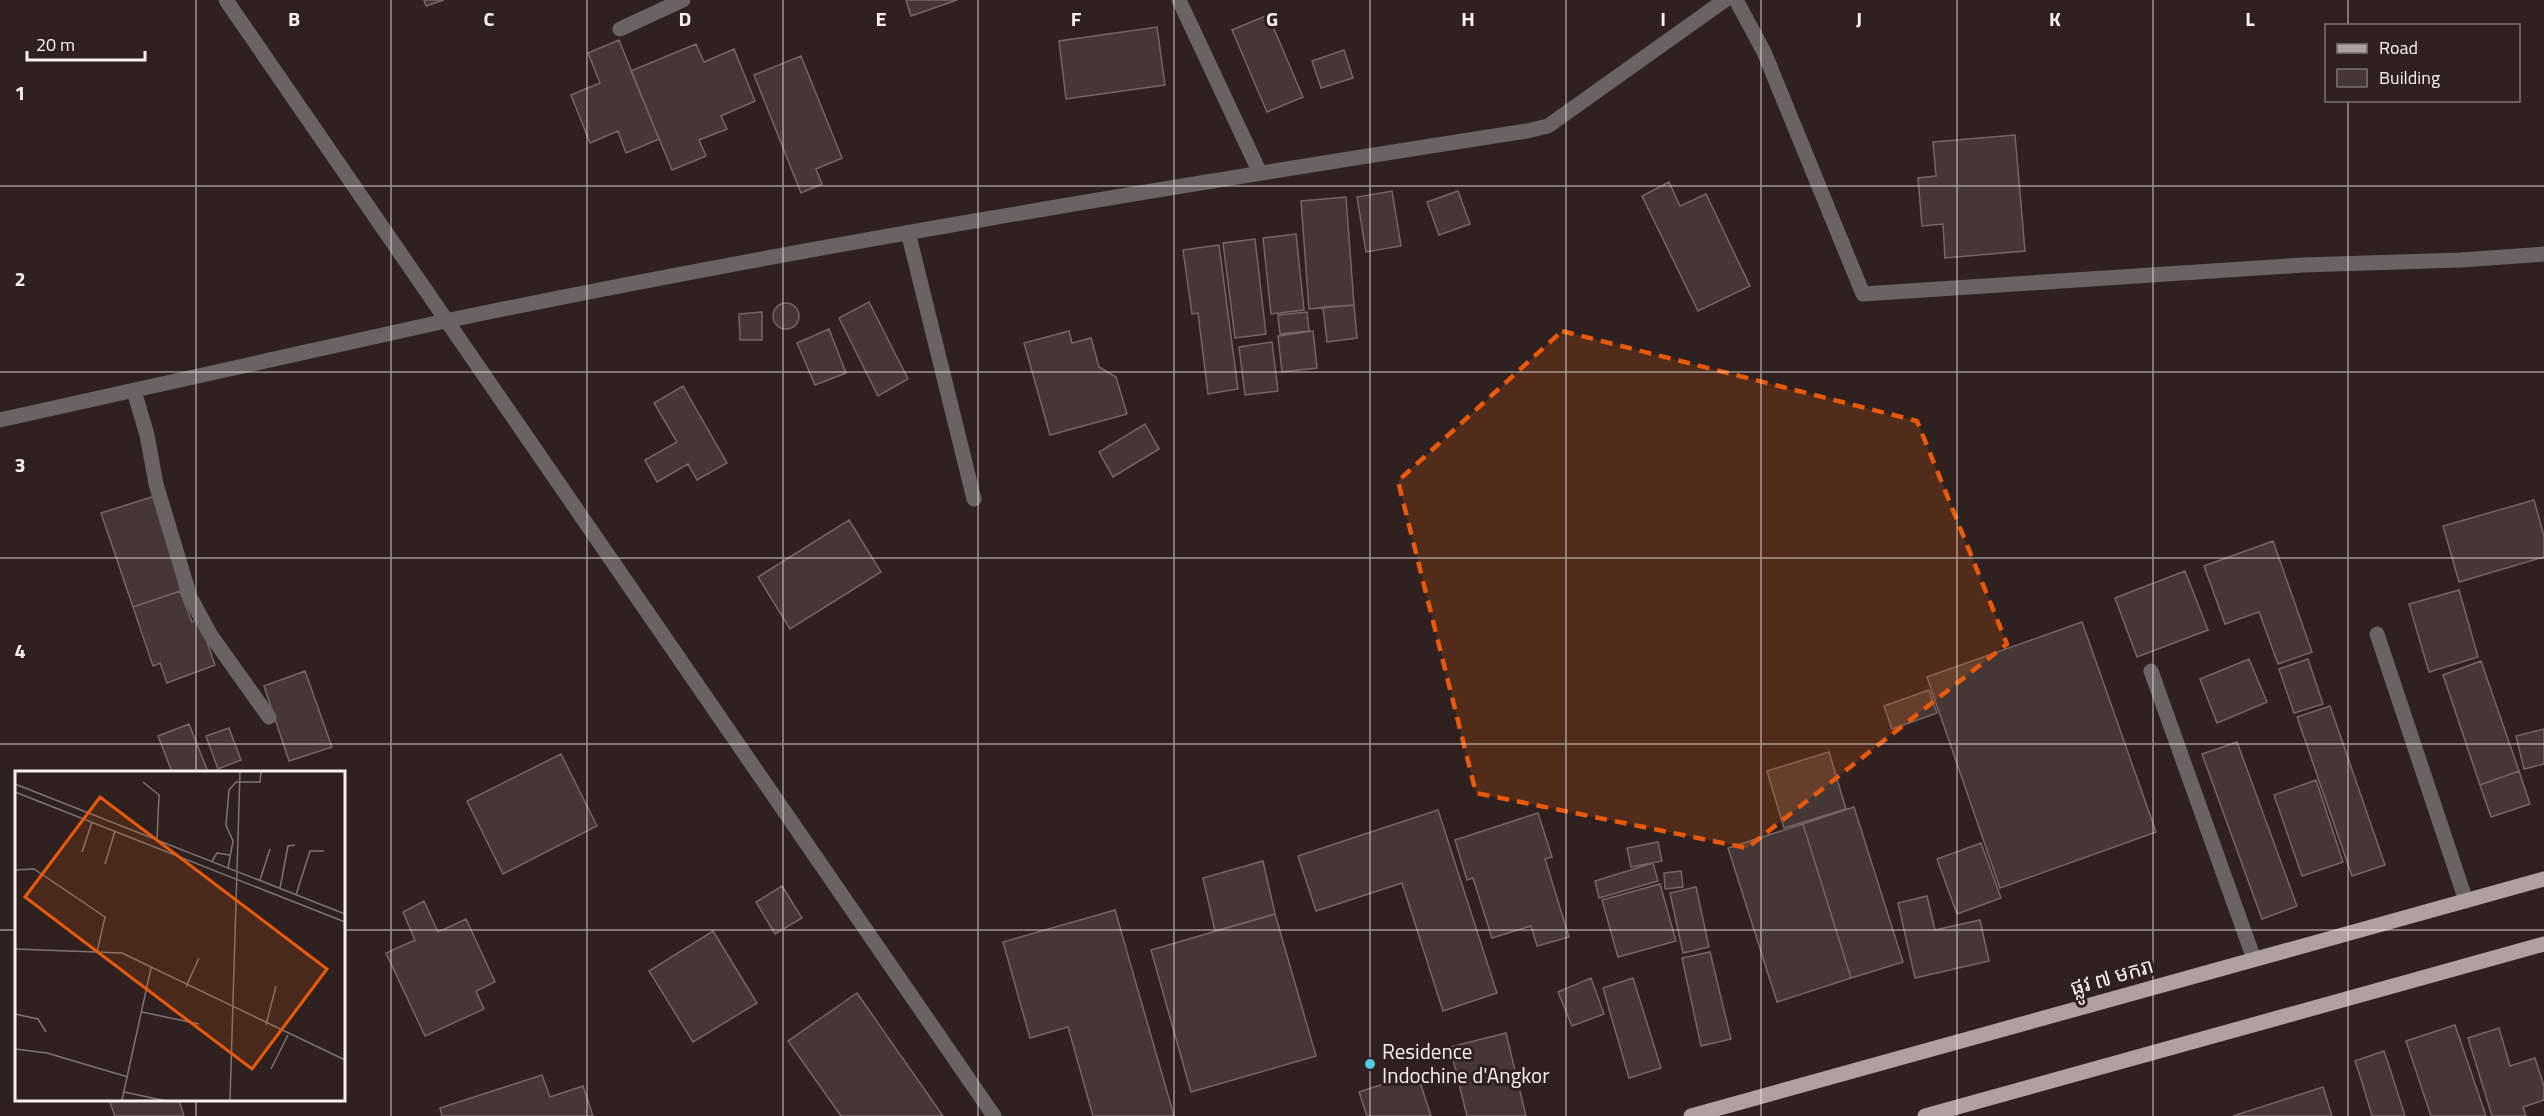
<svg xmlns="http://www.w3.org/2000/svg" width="2544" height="1116" viewBox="0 0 2544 1116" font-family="'Titillium Web','Noto Sans Khmer',sans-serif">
  <rect width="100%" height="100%" fill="#2e2120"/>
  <path fill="#453735" stroke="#756664" stroke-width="1.5" d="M424 0H444L426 6Z
    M906 0H957L911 16Z
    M1268 15 1303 97 1267 112 1232 30Z
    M1157 27 1165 85 1066 99 1059 41Z
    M619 40 659 139 626 153 618 131 590 143 571 95 600 83 588 53Z
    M696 44 704 62 734 49 755 101 721 116 727 129 699 140 706 156 672 170 631 71Z
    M1344 50 1353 78 1321 88 1312 61Z
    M801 56 842 158 816 169 822 184 801 193 754 75Z
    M2015 135 2025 251 1945 258 1943 224 1922 226 1918 178 1936 176 1933 142Z
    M1669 182 1680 206 1706 194 1750 286 1698 311 1642 196Z
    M1392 191 1401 246 1366 252 1357 197Z
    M1458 191 1470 224 1439 235 1427 202Z
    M1346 197 1354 305 1309 309 1301 201Z
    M1296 234 1304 310 1271 314 1263 238Z
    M1255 239 1266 334 1235 338 1223 243Z
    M1219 245 1238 389 1208 394 1198 313 1192 314 1183 250Z
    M869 302 908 379 878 396 839 318Z
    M773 316a13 13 0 1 1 26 0a13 13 0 1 1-26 0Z
    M1354 305 1357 338 1327 342 1323 307Z
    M762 312V340H740L739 314Z
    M1307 312 1309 331 1280 334 1278 315Z
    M829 329 846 373 815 385 797 343Z
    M1069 331 1072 343 1091 338 1099 367 1116 377 1127 414 1050 435 1024 343Z
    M1313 331 1317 368 1282 372 1278 336Z
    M1272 342 1278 391 1245 395 1239 347Z
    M683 386 727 463 697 480 688 464 657 482 645 460 677 442 654 403Z
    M1145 424 1159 449 1113 477 1099 452Z
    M155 496 186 589 133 607 101 513Z
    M2534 500 2544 536V557L2459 582 2443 526Z
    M849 520 881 572 790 629 758 577Z
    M2273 541 2312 652 2278 664 2259 612 2225 624 2204 566Z
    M2185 571 2208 630 2137 657 2115 598Z
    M2459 590 2478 657 2429 672 2409 604Z
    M180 591 192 622 199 619 215 665 167 683 160 663 153 666 133 607Z
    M2082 622 2156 832 2000 888 1927 677Z
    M2249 659 2267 702 2217 723 2200 679Z
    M2308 659 2323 704 2294 713 2279 669Z
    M2481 661 2519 771 2480 785 2443 675Z
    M305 671 332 747 289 761 264 686Z
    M1929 690 1937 713 1892 729 1884 706Z
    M2330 706 2385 865 2352 876 2297 717Z
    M189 724 208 772H172L158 736Z
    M229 728 241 760 218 769 206 736Z
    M2544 729V764L2524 769 2516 736Z
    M2237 742 2297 906 2262 919 2202 754Z
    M1829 752 1846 809 1784 828 1767 771Z
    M561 754 597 826 503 874 467 801Z
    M2519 771 2530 804 2491 817 2480 785Z
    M2316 780 2343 862 2302 876 2274 795Z
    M1854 807 1903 962 1851 978 1803 824Z
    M1438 810 1497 993 1443 1011 1402 883 1316 911 1298 856Z
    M1538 813 1552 857 1545 859 1569 937 1537 946 1531 926 1492 938 1473 878 1467 880 1455 840Z
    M1803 824 1851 978 1777 1002 1728 848Z
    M1658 842 1662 861 1631 867 1627 848Z
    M1981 843 2001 898 1957 914 1937 859Z
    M1263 861 1275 914 1215 931 1203 878Z
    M1653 863 1658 881 1599 898 1595 881Z
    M1681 871 1683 887 1665 889 1664 873Z
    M1660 884 1676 941 1618 957 1602 900Z
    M782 886 802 918 775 934 756 902Z
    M1696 887 1709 947 1683 953 1670 893Z
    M1927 896 1935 930 1980 920 1989 961 1915 978 1898 903Z
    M424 901 438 932 466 919 495 982 476 991 484 1009 425 1036 386 953 415 940 403 912Z
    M1115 910 1174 1116H1093L1068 1027 1030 1038 1003 942Z
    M1275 914 1316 1056 1191 1092 1151 950Z
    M713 931 757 1003 693 1042 649 971Z
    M1710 952 1731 1039 1701 1046 1682 958Z
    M1591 978 1604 1014 1572 1026 1558 992Z
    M1633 978 1661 1068 1629 1078 1603 988Z
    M857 993 943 1116H841L788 1041Z
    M2455 1025 2486 1116H2431L2406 1041Z
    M2499 1028 2510 1066 2535 1058 2544 1086V1100L2523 1107 2526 1116H2492L2468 1038Z
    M1506 1033 1526 1116H1467L1450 1047Z
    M2384 1051 2391 1072 2405 1116H2372L2361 1079 2355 1061Z
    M1417 1073 1431 1116H1367L1359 1092Z
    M542 1075 550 1097 583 1086 593 1116H442L440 1108Z
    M2323 1087 2332 1116H2233Z
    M109 1100H179L184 1116H115Z"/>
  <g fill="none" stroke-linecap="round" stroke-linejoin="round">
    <path stroke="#6a6362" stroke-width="15" d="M226 0C484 370 736 745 994 1116
      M1179 0 1260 173
      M1736 0 1764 52 1863 294 2303 265 2461 260 2544 254
      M620 29 683 0
      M908 232 974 499
      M134 391 147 435 156 484 190 597 210 634 269 717
      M0 420C150 388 300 352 450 320 807 246 1167 187 1527 131L1548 126 1725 0
      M2377 634 2466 901
      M2151 671 2254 959"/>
    <path stroke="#afa19f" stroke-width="15" d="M1691 1116 2544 879
      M1925 1116 2544 944"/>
  </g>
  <path fill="#e8590c" fill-opacity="0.2" stroke="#e8590c" stroke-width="4.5" stroke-dasharray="12 8" stroke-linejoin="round" d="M1562 331 1917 421 2007 644 1747 848 1476 793 1398 481Z"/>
  <path fill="none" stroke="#f9f0ef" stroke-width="1.5" stroke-opacity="0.55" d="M196 0V772M391 0V1116M587 0V1116M783 0V1116M978 0V1116M1174 0V1116M1370 0V1116M1566 0V1116M1761 0V1116M1957 0V1116M2153 0V1116M2348 0V26M2348 100V1116M0 186H2544M0 372H2544M0 558H2544M0 744H2544M0 930H16M344 930H2544M196 1100V1116"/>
  <circle fill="#54cade" stroke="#2e2120" stroke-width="2" cx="1370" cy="1064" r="6"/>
  <g text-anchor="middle" stroke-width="6" stroke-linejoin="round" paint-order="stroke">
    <g font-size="21" fill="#f9f0ef" stroke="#2e2120">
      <text transform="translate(2112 977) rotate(-16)" y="7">ផ្លូវ ៧ មករា</text>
    </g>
    <g font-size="21" fill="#f9f0ef" stroke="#2e2120" text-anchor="start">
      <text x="1382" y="1059">Residence<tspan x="1382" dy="24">Indochine d'Angkor</tspan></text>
    </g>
  </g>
  <g transform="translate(15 771)">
    <rect width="330" height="330" fill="#2e2120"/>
    <path fill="none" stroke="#7f7473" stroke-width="1.5" d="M128 11 144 24 142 69M0 13 330 143M0 21 330 151M67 81 77 51M197 90 202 82 215 84M90 93 100 60M213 97 218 70 211 54 214 19 221 11H245L246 1M0 99 19 98 90 146 82 181M245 109 255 78M265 117 273 75 280 74M281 124 295 80H309M0 178 107 182 330 289M171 216 184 187M127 241 184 253M0 243 23 248 31 261M251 254 261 215M0 278 32 282 113 306M256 298 273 264M109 321 147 329M107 329 136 197M215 329 225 1"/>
    <path fill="#e8590c" fill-opacity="0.15" stroke="#e8590c" stroke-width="3" d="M85 26 312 198 237 298 10 126Z"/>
    <rect width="330" height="330" fill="none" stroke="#f9f0ef" stroke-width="3"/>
  </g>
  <g font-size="20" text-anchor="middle" font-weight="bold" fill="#f9f0ef" stroke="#2e2120" stroke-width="6" stroke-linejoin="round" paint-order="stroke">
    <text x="294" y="26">B</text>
    <text x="489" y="26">C</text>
    <text x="685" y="26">D</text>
    <text x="881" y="26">E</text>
    <text x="1076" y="26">F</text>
    <text x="1272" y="26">G</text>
    <text x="1468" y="26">H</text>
    <text x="1663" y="26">I</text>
    <text x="1859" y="26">J</text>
    <text x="2055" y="26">K</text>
    <text x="2250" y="26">L</text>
    <text x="20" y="100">1</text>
    <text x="20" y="286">2</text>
    <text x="20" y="472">3</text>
    <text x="20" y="658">4</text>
  </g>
  <rect x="2325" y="24" width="195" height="78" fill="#2e2120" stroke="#7f7473" stroke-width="1.5"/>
  <rect x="2337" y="44" width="30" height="9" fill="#afa19f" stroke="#7f7473" stroke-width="1.5"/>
  <text x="2379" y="54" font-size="18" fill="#f9f0ef">Road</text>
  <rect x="2337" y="69" width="30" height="18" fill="#453735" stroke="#7f7473" stroke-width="1.5"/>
  <text x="2379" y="84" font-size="18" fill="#f9f0ef">Building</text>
  <path d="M27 51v9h118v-9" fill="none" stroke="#f9f0ef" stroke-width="3"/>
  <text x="36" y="51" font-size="18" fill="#f9f0ef" stroke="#2e2120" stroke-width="4.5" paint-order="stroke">20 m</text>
</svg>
